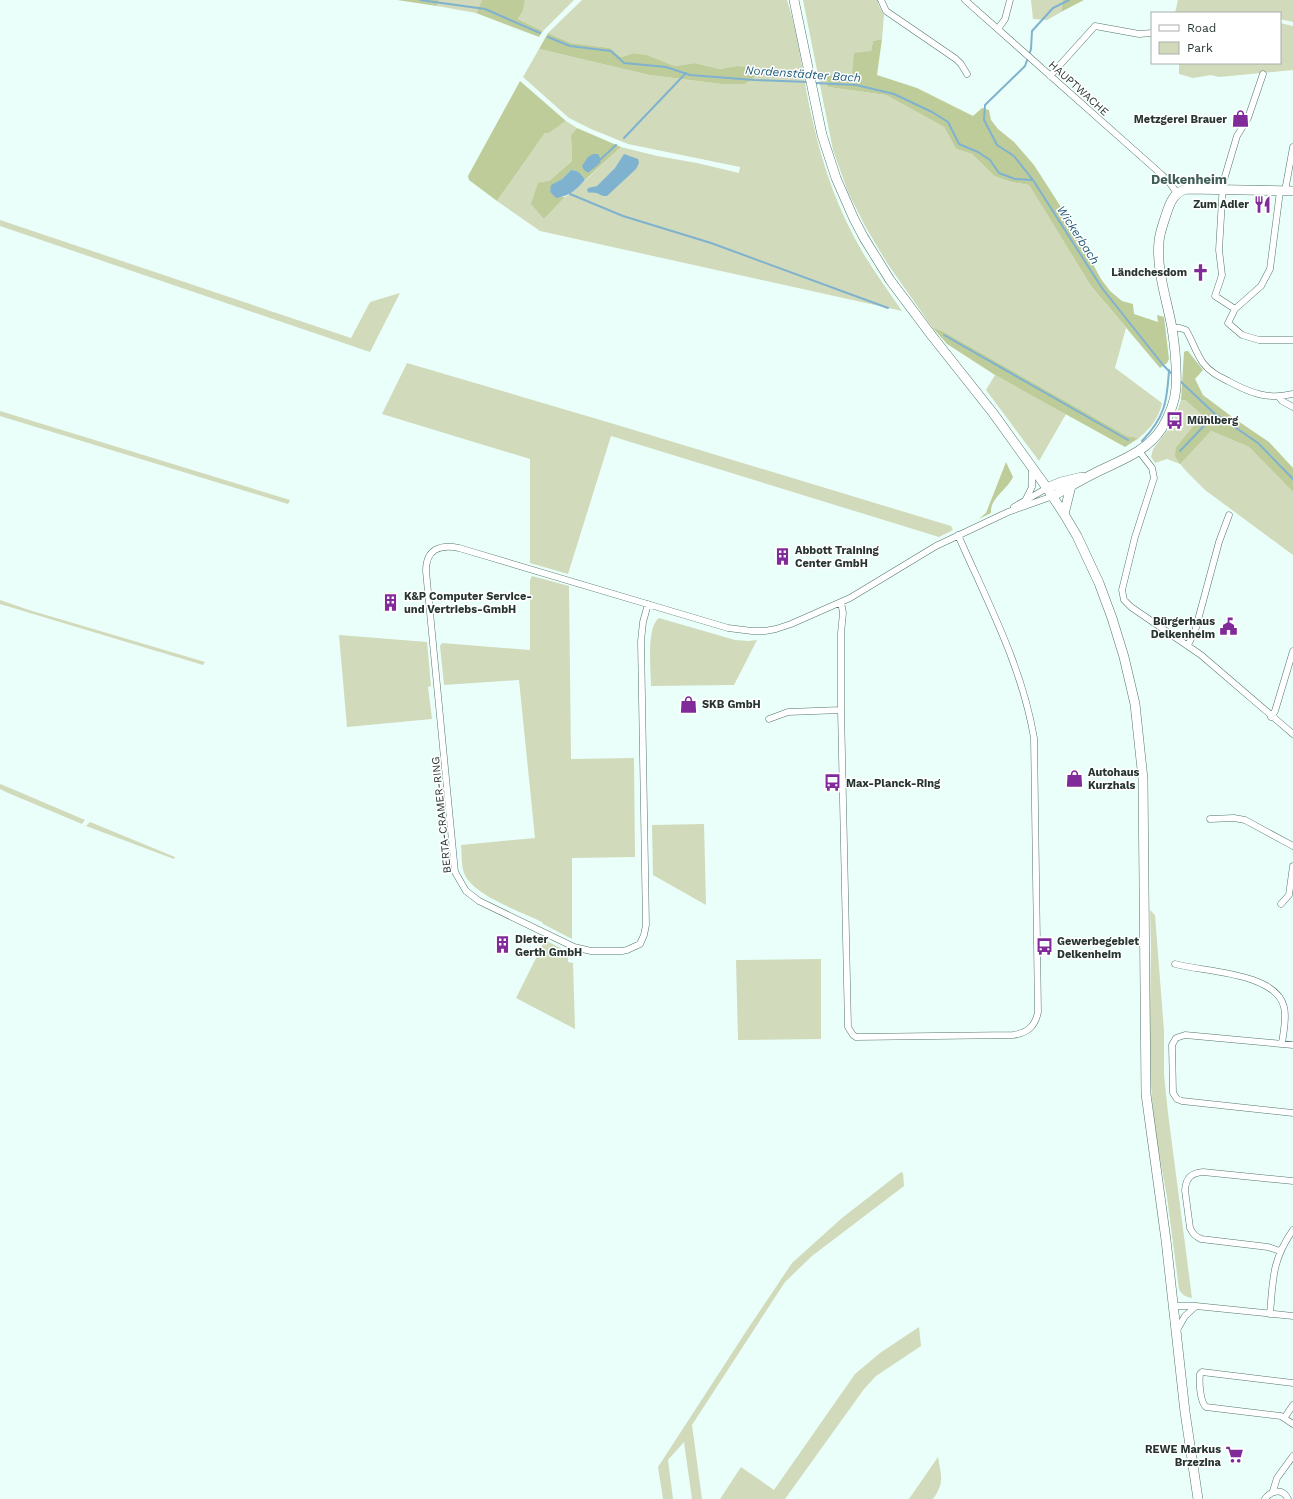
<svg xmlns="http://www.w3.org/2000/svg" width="1293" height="1499" viewBox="0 0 1293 1499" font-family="'Work Sans',sans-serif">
  <rect width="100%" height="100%" fill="#eafff9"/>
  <path fill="#d1dabb" d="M439 0H482L476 13 437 6Z
    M525 0H574L543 31 518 19 523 11Z
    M582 0H787C800 40 803 82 813 122 823 168 839 212 863 253 875 273 889 292 902 311L540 231 497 201 545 133H549L566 121 577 128 571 135 572 161 549 181 544 219 565 197 575 190 621 147 657 156 697 163 739 173 740 167 628 144 591 129 569 118 523 77 539 49 649 75 721 84H745L762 70 752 67 737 66 720 69 695 63 675 66 647 55 634 53 621 57 610 48 571 43 548 33Z
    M803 0H878V4L884 15 882 39 873 41 871 51 852 78 828 87 886 95 944 127 956 149 972 154 994 176 1011 182 1029 185 1091 286 1126 328 1115 368 1162 403C1159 418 1150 429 1139 438L1127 436 944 332 932 327 887 263 865 226 848 192 833 150Z
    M1031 0H1063L1061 12 1047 20 1033 19Z
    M1178 0H1293V22L1280 19V13H1175Z
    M1280 23 1293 26V70L1219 77 1211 75 1193 78 1179 74V63H1280Z
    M0 220 351 338 370 302 400 293 370 352 0 226Z
    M407 363 614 424 951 526 953 530 939 537 611 436 568 574 530 563V459L382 414Z
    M995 375 1066 414 1039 461 986 390Z
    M1181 400H1185L1202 415 1176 447 1179 463 1211 431 1249 447 1293 492V555L1205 490 1187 472 1180 464 1167 459 1155 463 1151 457 1153 449 1173 423Z
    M0 411 290 500 288 504 0 416Z
    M532 576 569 586 571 759 634 758 635 857 572 858V939L543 924 542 922C522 912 472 895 464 873 461 865 462 853 461 845L535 838 519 680 444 685 440 646 442 643 530 650V580Z
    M0 600 29 610 205 662 203 665 0 604Z
    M659 618 735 640 749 641 757 640 734 685 651 686C651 671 646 627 659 618Z
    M339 635 427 642 431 686 428 687 432 719 347 727Z
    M0 784 10 788 85 820 82 824 8 793 0 789Z
    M90 822 175 857 174 859 86 826Z
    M704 824 706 905 653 875 652 825Z
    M1150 910 1155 915 1164 1031V1075L1168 1113 1192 1298C1186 1297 1182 1295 1179 1289L1167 1197 1156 1137 1152 1099 1149 1058 1151 948Z
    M545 940 568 952V962L573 963 575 1029 516 998Z
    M821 959V1039L738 1040 736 960Z
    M901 1172 903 1173 904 1186 812 1256 785 1282 692 1425 702 1499H692L684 1442 668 1460 673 1499H663L658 1467 747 1330 792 1263 842 1218Z
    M919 1327 921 1346 876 1376 864 1389 785 1499H720L741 1467 774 1490 855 1374 880 1353Z
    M938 1457C941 1476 945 1482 933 1499H909Z"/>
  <path fill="#becc9a" d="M397 0H439L437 6Z
    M482 0H525L523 11 518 19 543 31 539 37 476 13Z
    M1063 0H1084L1061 12Z
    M548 33 571 43 610 48 621 57 634 53 647 55 675 66 695 63 720 69 737 66 752 67 762 70 765 75 756 76 745 84H721L649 75 539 49Z
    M882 39 877 75 917 88 973 116 982 108 989 110 991 120 998 129 1014 142 1034 165 1068 218 1101 279 1110 291 1122 301 1133 304 1134 314 1158 322 1157 315 1164 317 1169 359 1167 363 1160 368 1091 286 1029 185 1011 182 994 176 972 154 956 149 944 127 886 95 828 87 827 75 852 78 854 53 871 51 873 41Z
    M520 81 566 121 549 133H545L497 201 469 180 468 176Z
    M577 128 621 147 585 180C582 174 578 170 571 170L562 179 552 185 550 192 556 197H565L544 219 531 204 538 183 549 181 572 161 571 135Z
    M932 327 944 332 1127 436 1139 438 1125 447 995 375 947 344Z
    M1186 351H1188L1203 370 1195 379 1203 395 1235 419 1269 442 1293 468V492L1249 447 1211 431 1180 464 1175 456 1176 447 1202 415 1185 400H1181L1184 352Z
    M1006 462 1013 477C1007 490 990 498 991 513L979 519 986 513Z"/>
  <path fill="#7fb2ce" d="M593 154H598L601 159 600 163 588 173 584 170 582 166 588 157Z
    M624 154 638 159 639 163 636 169 607 196C600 197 598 191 589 193L587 190 588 188 597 186 615 168Z
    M571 170C578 170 582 174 585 180 576 190 570 196 556 198L550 192 551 185 562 179Z"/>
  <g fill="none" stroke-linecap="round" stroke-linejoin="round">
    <path stroke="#7fb2ce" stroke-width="2" d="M420 0 485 9 540 33
      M1069 0 1053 8 1032 31 1031 49 1025 66 985 105 984 120 997 145 1014 156 1033 180 1102 288 1163 365 1172 374
      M548 37 570 46 611 51 624 63 666 67 690 75 754 80 808 82
      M815 83 856 85 894 94 932 112 948 122 959 144 978 152 990 160 999 173 1015 179 1033 180
      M624 138 686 73
      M601 159 616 145
      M570 194 623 216 711 243 888 308
      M944 335 1128 440
      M1180 381 1214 413 1258 443 1293 479
      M1142 441C1165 417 1167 402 1169 370
      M1180 451 1201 429 1214 414"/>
    <defs>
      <path id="minor" d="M881 0 886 11 956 59 961 64 967 74
        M965 0 1161 174 1169 182 1177 193
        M998 29 1005 19 1010 0
        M1050 76 1095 26 1139 34 1152 33
        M1280 191 1270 269 1261 286 1235 309 1228 323 1242 335 1259 340H1293
        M1285 191 1293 147
        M1235 309 1215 296 1222 275 1219 250 1223 183 1237 136 1248 118 1263 74
        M1172 328H1180L1186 330C1192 340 1196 353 1203 363 1210 372 1218 376 1228 381 1250 393 1268 400 1293 394
        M1279 397 1282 401 1293 407
        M1139 451 1152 468 1154 478 1135 537 1122 590 1124 600 1131 607 1201 655 1293 734
        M1026 499 1032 487V468
        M1014 507 1047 488
        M841 602 843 613 841 633V710L848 1027 853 1035 856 1037 1013 1035C1027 1033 1035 1027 1038 1012L1034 738C1022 666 987 601 958 535
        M648 604 643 622 641 641 646 925 644 935 640 944 627 950 622 951H591L574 947 479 901 466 891 455 872 426 571C426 549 440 544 459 548L728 628 752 631H765L776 629 791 624 850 598 936 546 1008 512 1053 496
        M1188 645 1195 631 1219 542 1229 515
        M1271 717 1275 711 1293 651
        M769 719 788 712 841 710
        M1210 819 1234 818 1245 820 1293 846
        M1281 904 1289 895 1293 866
        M1175 964C1203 972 1276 972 1284 1007 1287 1019 1283 1033 1282 1044
        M1293 1045 1185 1035 1176 1038 1172 1045 1173 1093 1177 1099 1182 1101 1293 1113
        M1280 1251 1268 1247 1201 1239C1195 1236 1193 1234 1190 1228L1185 1190C1186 1178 1191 1173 1203 1172L1293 1181
        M1173 1306H1196L1293 1316
        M1270 1314C1273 1279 1272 1260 1293 1230
        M1177 1330 1185 1316 1196 1306
        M1293 1383 1202 1372 1200 1374C1199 1382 1200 1402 1206 1407L1281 1416 1293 1424
        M1285 1417 1293 1405
        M1273 1491 1277 1478 1293 1456
        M1265 1499C1271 1490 1283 1488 1288 1499"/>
      <path id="secondary" d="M794 0 822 135 836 178 854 219 864 238 890 280 932 336 993 413 1047 488 1064 514 1077 536 1099 583 1112 618 1124 657 1135 704 1143 779 1146 1094 1166 1240 1185 1412 1198 1499
        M1047 488 1061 482 1082 477
        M1053 496C1066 489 1079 481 1093 474 1118 461 1146 453 1162 428 1169 416 1175 402 1176 388 1177 368 1175 347 1172 328 1167 300 1156 270 1159 241 1160 232 1163 224 1166 215 1170 202 1174 192 1187 189L1293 191
        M1064 514 1071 486"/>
    </defs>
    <use href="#minor" stroke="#55756c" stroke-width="7"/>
    <use href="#secondary" stroke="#55756c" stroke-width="10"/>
    <use href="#minor" stroke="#fff" stroke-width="6"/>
    <use href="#secondary" stroke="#fff" stroke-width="9"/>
  </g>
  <defs>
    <symbol id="shop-bare" viewBox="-9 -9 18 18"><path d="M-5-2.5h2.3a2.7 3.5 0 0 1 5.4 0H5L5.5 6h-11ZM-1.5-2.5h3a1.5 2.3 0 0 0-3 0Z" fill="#812b9a" stroke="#fff" stroke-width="2.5" paint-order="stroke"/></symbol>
    <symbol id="restaurant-bare" viewBox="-9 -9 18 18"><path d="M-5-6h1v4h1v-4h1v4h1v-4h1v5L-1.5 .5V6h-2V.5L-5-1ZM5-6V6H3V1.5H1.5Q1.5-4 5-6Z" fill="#812b9a" stroke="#fff" stroke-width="2.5" paint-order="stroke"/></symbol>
    <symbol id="church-bare" viewBox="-9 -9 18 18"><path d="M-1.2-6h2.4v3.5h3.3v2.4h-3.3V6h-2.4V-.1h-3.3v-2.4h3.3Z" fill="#812b9a" stroke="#fff" stroke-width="2.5" paint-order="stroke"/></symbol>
    <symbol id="bus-bare" viewBox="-9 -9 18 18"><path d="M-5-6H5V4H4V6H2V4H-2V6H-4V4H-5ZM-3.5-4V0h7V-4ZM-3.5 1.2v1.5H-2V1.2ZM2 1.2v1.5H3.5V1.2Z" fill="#812b9a" stroke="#fff" stroke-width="2.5" paint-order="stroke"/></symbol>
    <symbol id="building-bare" viewBox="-9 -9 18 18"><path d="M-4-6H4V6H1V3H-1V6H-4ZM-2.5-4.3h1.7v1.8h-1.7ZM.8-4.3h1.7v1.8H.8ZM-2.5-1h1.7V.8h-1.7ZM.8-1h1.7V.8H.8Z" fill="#812b9a" stroke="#fff" stroke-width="2.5" paint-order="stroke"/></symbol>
    <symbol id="civic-bare" viewBox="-9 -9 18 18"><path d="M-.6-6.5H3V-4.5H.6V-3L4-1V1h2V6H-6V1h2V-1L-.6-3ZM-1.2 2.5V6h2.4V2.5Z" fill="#812b9a" stroke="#fff" stroke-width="2.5" paint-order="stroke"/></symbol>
    <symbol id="supermarket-bare" viewBox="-9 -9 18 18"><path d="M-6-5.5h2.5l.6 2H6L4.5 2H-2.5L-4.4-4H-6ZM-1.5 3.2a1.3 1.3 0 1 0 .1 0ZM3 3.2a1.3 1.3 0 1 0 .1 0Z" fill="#812b9a" stroke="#fff" stroke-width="2.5" paint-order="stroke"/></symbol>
  </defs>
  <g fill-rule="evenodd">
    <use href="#shop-bare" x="1228" y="106" width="25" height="25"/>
    <use href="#restaurant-bare" x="1250" y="192" width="25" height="25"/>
    <use href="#church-bare" x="1188" y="260" width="25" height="25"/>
    <use href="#bus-bare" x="1162" y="408" width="25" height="25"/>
    <use href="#building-bare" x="770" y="544" width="25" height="25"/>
    <use href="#building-bare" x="378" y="590" width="25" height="25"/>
    <use href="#civic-bare" x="1216" y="614" width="25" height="25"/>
    <use href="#shop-bare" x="676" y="692" width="25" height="25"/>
    <use href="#shop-bare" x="1062" y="766" width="25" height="25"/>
    <use href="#bus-bare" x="820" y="770" width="25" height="25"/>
    <use href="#building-bare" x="490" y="932" width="25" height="25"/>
    <use href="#bus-bare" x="1032" y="934" width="25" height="25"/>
    <use href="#supermarket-bare" x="1222" y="1442" width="25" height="25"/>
  </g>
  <g text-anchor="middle" stroke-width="3" stroke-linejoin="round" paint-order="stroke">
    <g font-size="11" fill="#273531" stroke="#fff">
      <text transform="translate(1079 88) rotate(42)" y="4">HAUPTWACHE</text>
      <text transform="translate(441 815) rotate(-96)" y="4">BERTA-CRAMER-RING</text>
    </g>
    <g font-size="11" font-weight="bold" fill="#273531" stroke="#fff" text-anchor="start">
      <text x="1227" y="123" text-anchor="end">Metzgerei Brauer</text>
      <text x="1249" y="208" text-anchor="end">Zum Adler</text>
      <text x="1187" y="276" text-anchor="end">Ländchesdom</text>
      <text x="1187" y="424">Mühlberg</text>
      <text x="795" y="554">Abbott Training<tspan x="795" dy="13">Center GmbH</tspan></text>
      <text x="404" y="600">K&amp;P Computer Service-<tspan x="404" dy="13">und Vertriebs-GmbH</tspan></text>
      <text x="1215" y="625" text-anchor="end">Bürgerhaus<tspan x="1215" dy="13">Delkenheim</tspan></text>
      <text x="702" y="708">SKB GmbH</text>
      <text x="1088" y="776">Autohaus<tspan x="1088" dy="13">Kurzhals</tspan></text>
      <text x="846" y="787">Max-Planck-Ring</text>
      <text x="515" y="943">Dieter<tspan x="515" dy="13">Gerth GmbH</tspan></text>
      <text x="1057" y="945">Gewerbegebiet<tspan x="1057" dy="13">Delkenheim</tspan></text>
      <text x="1221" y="1453" text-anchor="end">REWE Markus<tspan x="1221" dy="13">Brzezina</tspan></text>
    </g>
    <g font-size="12" font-style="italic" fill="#215e7c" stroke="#fff">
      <text transform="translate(803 74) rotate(4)" y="4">Nordenstädter Bach</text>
      <text transform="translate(1078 235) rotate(57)" y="4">Wickerbach</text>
    </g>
    <g font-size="13" font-weight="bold" fill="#405f57" stroke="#fff">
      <text x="1189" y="184">Delkenheim</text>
    </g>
  </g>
  <rect x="1151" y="12" width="130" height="52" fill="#ffffff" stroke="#a9aead"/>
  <rect x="1159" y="25" width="20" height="6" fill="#ffffff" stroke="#a9aead"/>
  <text x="1187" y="32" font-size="12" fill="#273531">Road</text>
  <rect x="1159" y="42" width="20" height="12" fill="#d1dabb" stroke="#a9aead"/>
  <text x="1187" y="52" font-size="12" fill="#273531">Park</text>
</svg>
